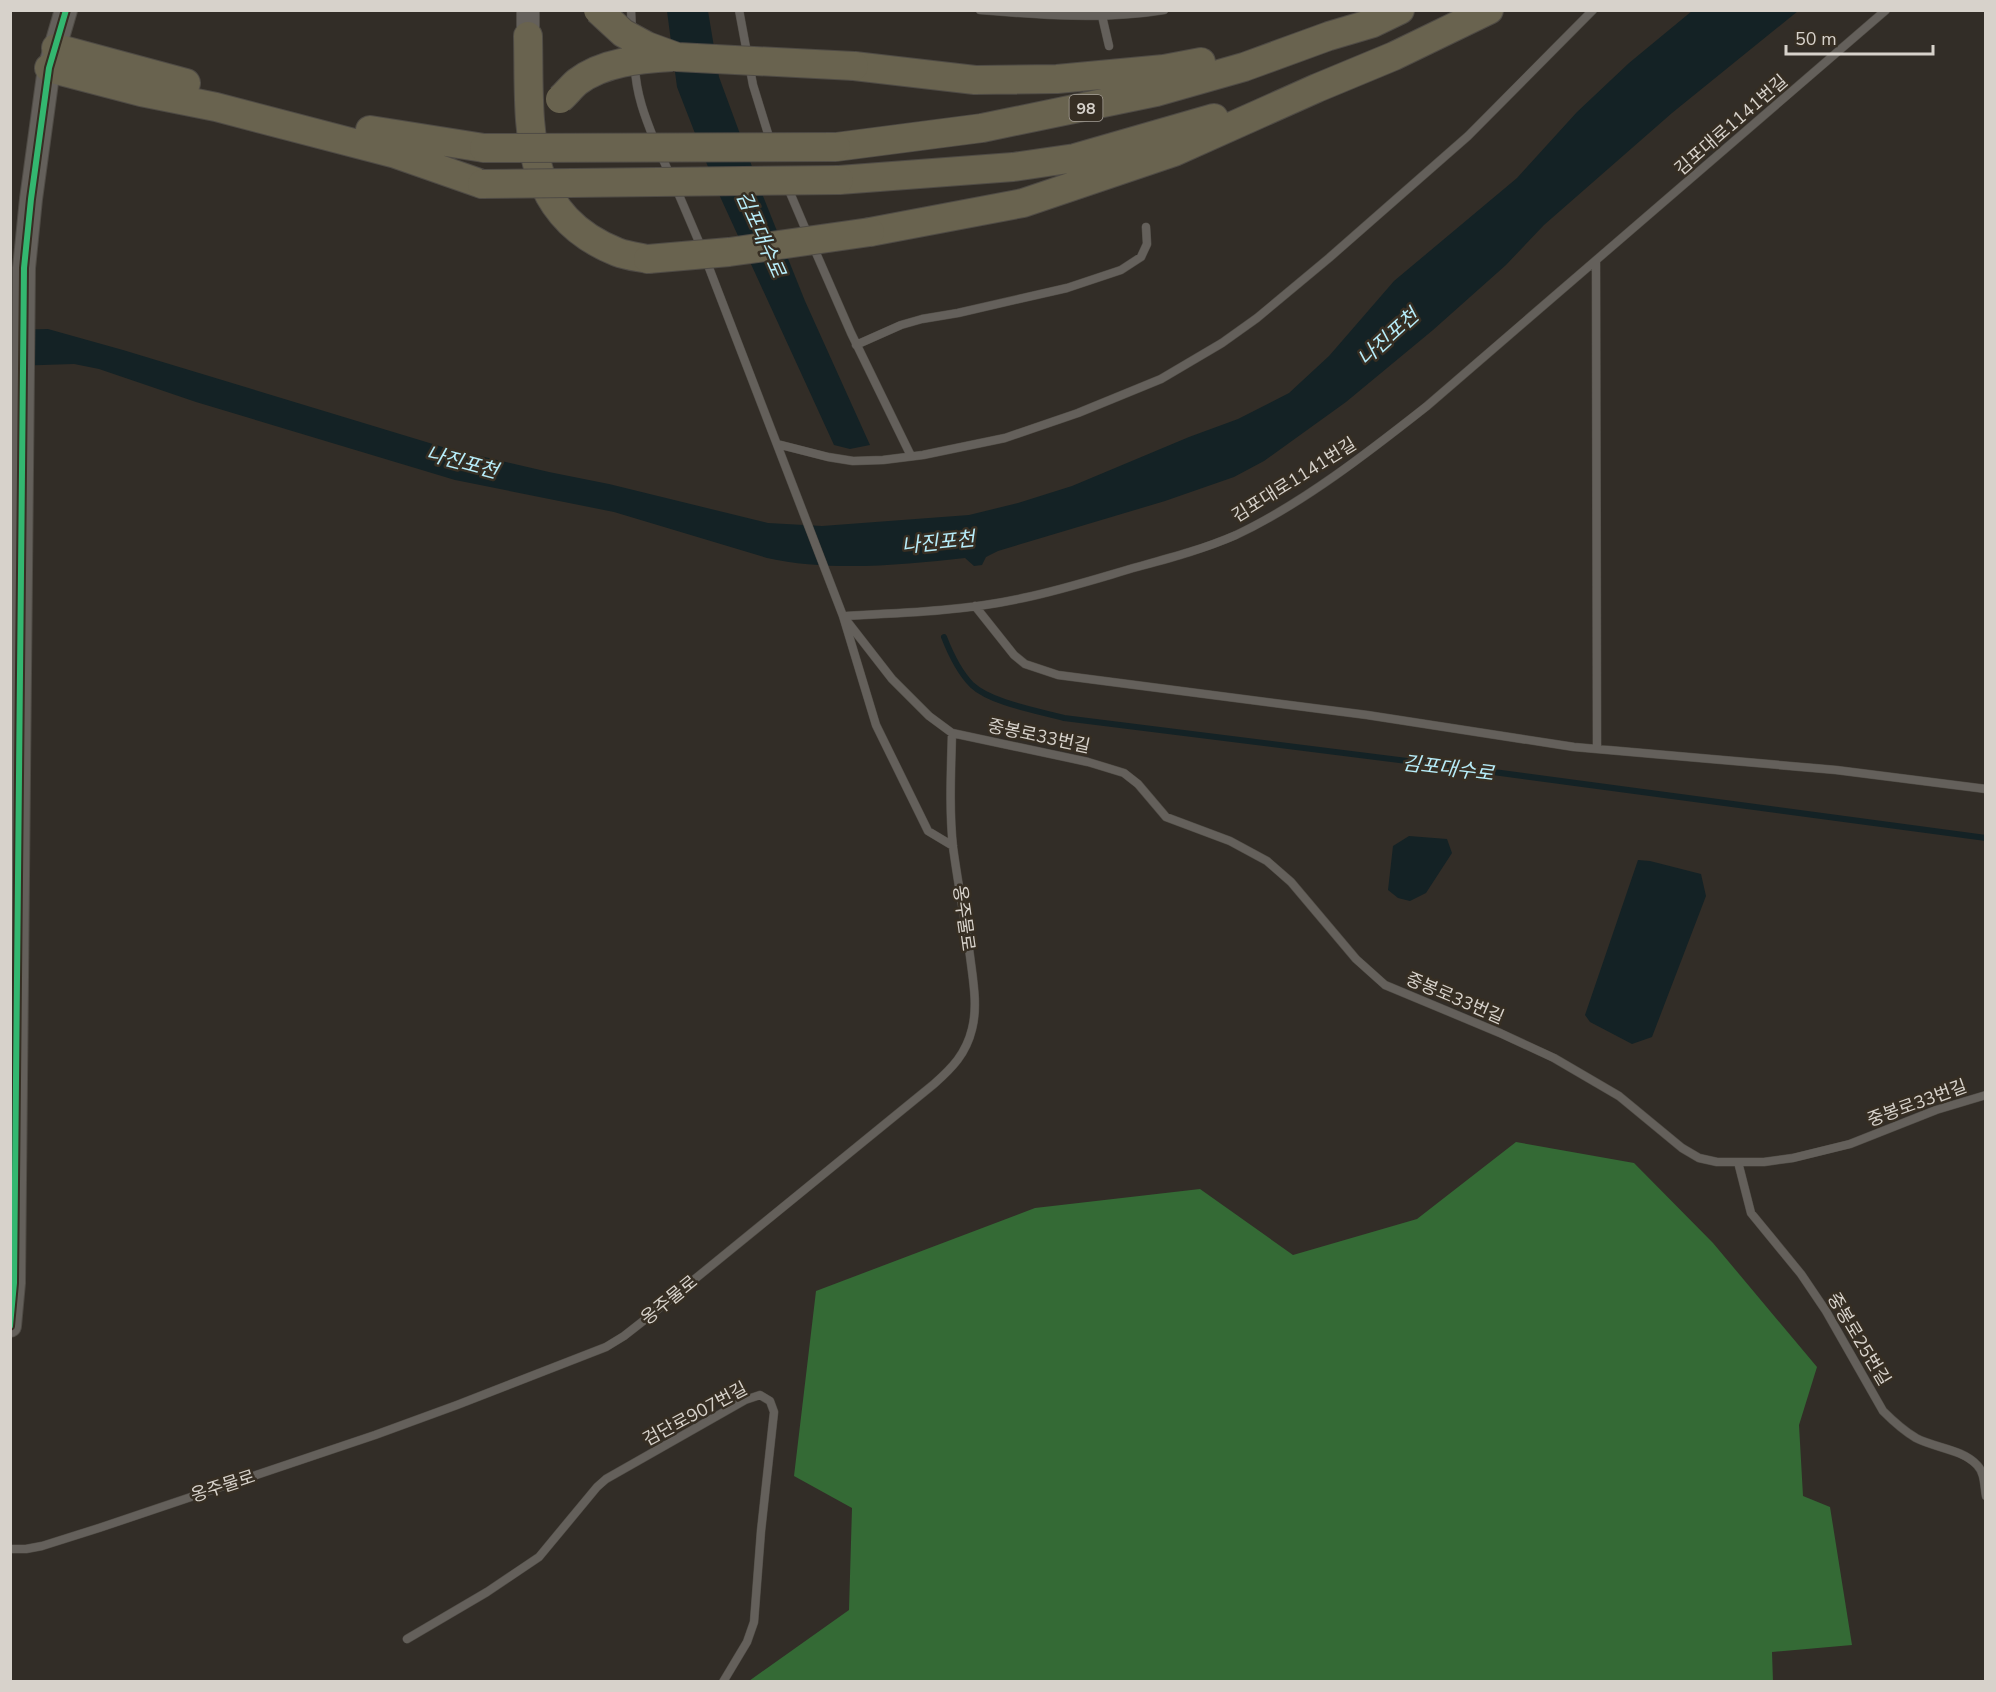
<svg xmlns="http://www.w3.org/2000/svg" width="1996" height="1692" viewBox="0 0 1996 1692" font-family="'Nunito Sans','Noto Sans KR',sans-serif">
  <rect width="100%" height="100%" fill="#322d27"/>
  <path fill="#346a35" d="M1516 1142 1634 1163 1713 1243 1817 1367 1799 1425 1803 1496 1830 1507 1852 1645 1772 1652 1773 1682 749 1681 849 1610 852 1508 794 1476 816 1291 1035 1208 1200 1189 1293 1255 1417 1219Z"/>
  <path fill="#142225" d="M667 11H708L719 77 761 191 805 301 870 445 850 449 834 445 717 190 677 87Z
    M1692 11H1798L1672 113 1544 225 1506 265 1433 330 1346 402 1264 461 1234 477 1165 501 998 551 986 557 982 565 974 566 965 558C902 565 830 572 767 558L614 512 455 480 196 402 99 369 74 364 11 366 10 330 48 329 123 350 446 448 549 472 609 484 768 523 822 526 969 515 1018 503 1072 486 1189 437 1238 419 1289 393 1329 356 1394 281 1517 178 1577 112 1629 63Z
    M1409 836 1447 839 1452 853 1426 893 1410 901 1398 898 1388 890 1393 846Z
    M1638 860 1650 861 1701 874 1706 896 1652 1037 1632 1044 1590 1022 1585 1015Z"/>
  <g fill="none" stroke-linecap="round" stroke-linejoin="round">
    <path stroke="#142225" stroke-width="6" d="M944 637C951 655 959 672 972 685 991 703 1039 711 1064 718L1471 769 1986 838"/>
    <defs>
      <path id="lane" d="M631 10 632 31
        M739 10 753 85 770 140
        M980 10C1041 15 1103 20 1164 10
        M1102 16 1109 46
        M635 67C636 94 645 117 655 142
        M660 153 671 177
        M676 188 702 249
        M788 188 808 235
        M813 246 851 333 911 456
        M706 260 843 616 892 679 929 716 952 733 1088 762 1124 773 1138 784 1166 817 1230 841 1267 861 1291 882 1356 959 1385 985 1500 1033 1554 1058 1619 1096 1682 1148 1699 1158 1717 1162H1764L1793 1158 1850 1144 1936 1110 1986 1095
        M1596 262 1597 749
        M856 345 901 325 922 319 958 313 1067 288 1121 270 1141 257 1147 244 1146 227
        M777 444 828 457 853 461 883 460 923 455 1005 438 1078 413 1161 379 1222 343 1257 318 1329 258 1468 136 1593 10
        M975 606 1014 655 1025 664 1058 675 1367 715 1574 747 1836 770 1986 789
        M953 846 928 831 876 725 843 616C903 613 965 611 1023 598 1062 590 1099 578 1137 567 1170 558 1204 549 1236 535 1302 504 1370 451 1427 406L1886 10
        M1738 1162 1751 1213 1801 1274 1826 1311 1883 1411C1893 1421 1904 1431 1916 1438 1935 1448 1962 1449 1977 1465 1985 1473 1984 1486 1986 1496
        M10 1549H26L42 1546 99 1528 375 1435 457 1405 606 1347 624 1336 647 1318 934 1084C952 1068 966 1054 972 1029 978 1006 973 980 970 956 965 920 958 884 953 847 949 809 951 771 952 733
        M407 1639 487 1592 539 1557 597 1487 606 1479 745 1400 760 1395 770 1401 774 1412 761 1531 754 1622 747 1642 723 1682"/>
      <path id="secondary" d="M528 36V10
        M10 1326 14 1283 24 268 31 199 49 68 66 10"/>
      <path id="highway" d="M528 36C530 123 519 213 617 252 627 256 638 257 648 259
        M56 48 186 83
        M854 66 975 80 1057 79 1164 69 1201 62
        M49 68 141 92 216 107 396 154 482 184
        M370 130 484 148
        M836 147 982 128 1156 92 1244 67 1329 36 1373 23 1400 10
        M839 180 1013 167 1075 158 1214 118
        M870 232 1023 203 1174 152 1317 88 1394 56 1489 10"/>
    </defs>
    <use href="#lane" stroke="#4f4b45" stroke-width="9"/>
    <use href="#secondary" stroke="#4f4b45" stroke-width="24"/>
    <use href="#highway" stroke="#4f4b45" stroke-width="30"/>
    <use href="#lane" stroke="#64605b" stroke-width="8"/>
    <use href="#secondary" stroke="#64605b" stroke-width="22"/>
    <use href="#highway" stroke="#69634f" stroke-width="28"/>
    <defs>
      <path id="highway-bridge" d="M598 10 623 33 647 46 677 57 854 66
        M560 99C566 94 571 87 577 82 603 62 640 59 672 57
        M484 148 836 147
        M482 184 839 180
        M648 259 729 252 870 232"/>
    </defs>
    <use href="#highway-bridge" stroke="#4f4b45" stroke-width="30" stroke-linecap="butt"/>
    <use href="#highway-bridge" stroke="#69634f" stroke-width="28"/>
    <defs>
      <path id="cycleway" d="M10 1326 14 1283 24 268 31 199 49 68 66 10"/>
    </defs>
    <use href="#cycleway" stroke="#362e23" stroke-width="10"/>
    <use href="#cycleway" stroke="#33b770" stroke-width="6"/>
  </g>
  <g text-anchor="middle" stroke-width="5" stroke-linejoin="round" paint-order="stroke">
    <rect fill="#362e23" stroke="#a7a199" stroke-width="1.5" x="1069.5" y="95" width="33" height="26" rx="4.5"/>
    <g font-size="16" font-weight="bold" fill="#d7d2cb">
      <text x="1086" y="114">98</text>
    </g>
    <g font-size="18" fill="#d7d2cb" stroke="#362e23">
      <text transform="translate(1731 125) rotate(-41)" y="6">김포대로1141번길</text>
      <text transform="translate(1294 480) rotate(-32)" y="6">김포대로1141번길</text>
      <text transform="translate(1039 736) rotate(12)" y="6">중봉로33번길</text>
      <text transform="translate(964 918) rotate(82)" y="6">옹주물로</text>
      <text transform="translate(1455 998) rotate(23)" y="6">중봉로33번길</text>
      <text transform="translate(1917 1103) rotate(-20)" y="6">중봉로33번길</text>
      <text transform="translate(669 1300) rotate(-39)" y="6">옹주물로</text>
      <text transform="translate(1859 1339) rotate(59)" y="6">중봉로25번길</text>
      <text transform="translate(695 1414) rotate(-28)" y="6">검단로907번길</text>
      <text transform="translate(223 1486) rotate(-18)" y="6">옹주물로</text>
    </g>
    <g font-size="20" font-style="italic" fill="#b7edfa" stroke="#362e23">
      <text transform="translate(761 234) rotate(66)" y="7">김포대수로</text>
      <text transform="translate(1388 337) rotate(-42)" y="7">나진포천</text>
      <text transform="translate(462 462) rotate(15)" y="7">나진포천</text>
      <text transform="translate(938 542) rotate(-6)" y="7">나진포천</text>
      <text transform="translate(1448 768) rotate(7)" y="7">김포대수로</text>
    </g>
  </g>
  <rect width="1996" height="1692" fill="none" stroke="#d7d2cb" stroke-width="24"/>
  <path d="M1786 45v9h147v-9" fill="none" stroke="#d7d2cb" stroke-width="3"/>
  <text x="1795" y="45" font-size="18" fill="#d7d2cb" stroke="#362e23" stroke-width="4.5" paint-order="stroke">50 m</text>
</svg>
